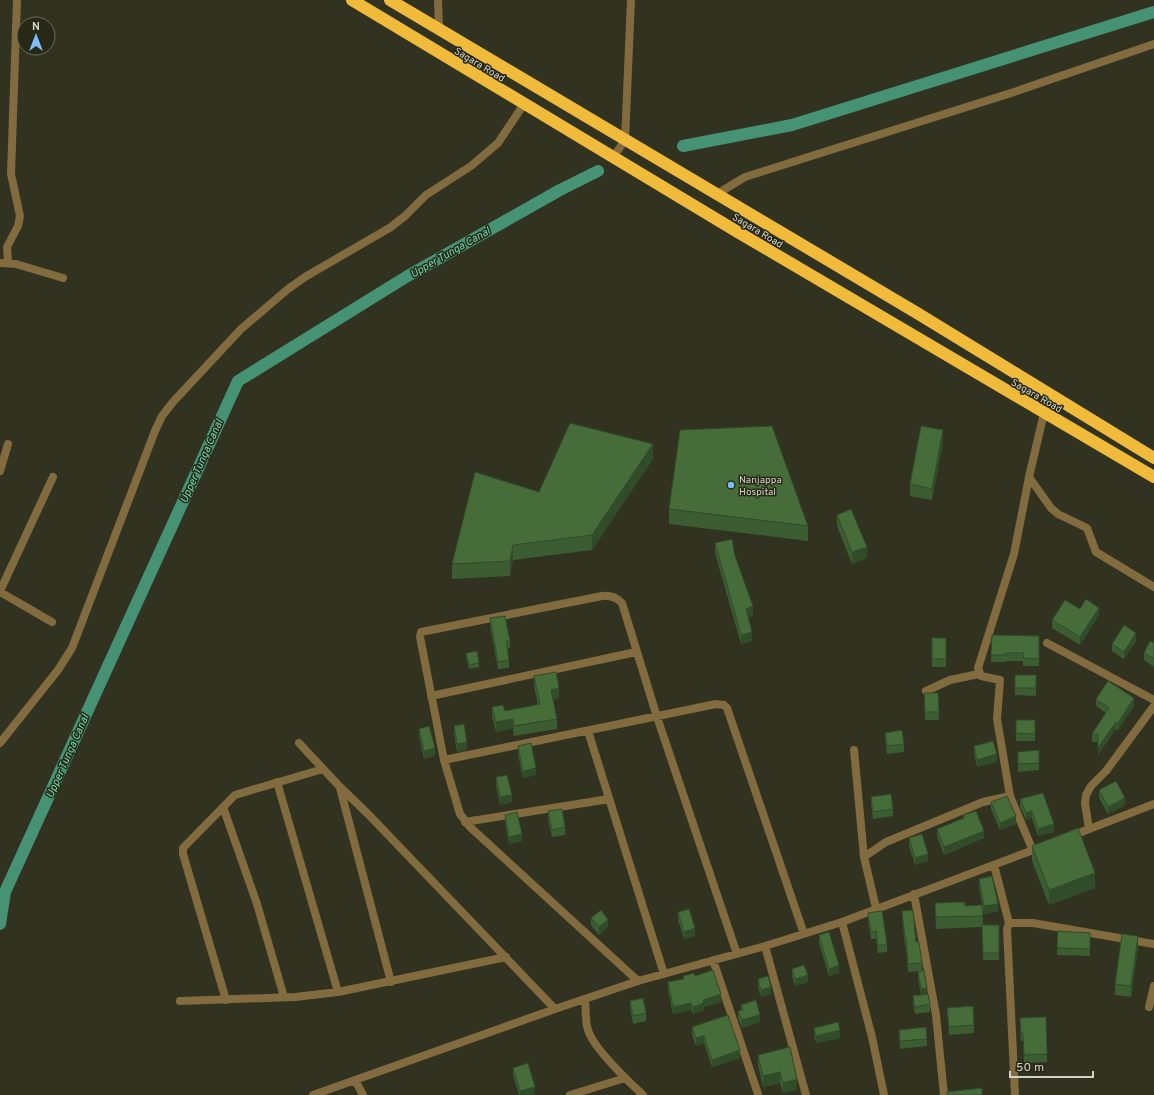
<svg xmlns="http://www.w3.org/2000/svg" width="1154" height="1095" viewBox="0 0 1154 1095" font-family="Overpass,sans-serif">
  <rect width="100%" height="100%" fill="#313220"/>
  <g fill="none" stroke-linecap="round" stroke-linejoin="round">
    <path stroke="#459275" stroke-width="12" d="M683 146 792 125 1154 12
      M0 924 5 892 238 381 406 277 560 190 598 171"/>
    <path stroke="#816b3f" stroke-width="8" d="M438 0 439 28
      M614 156 625 140 631 0
      M717 194 745 177 1017 91 1154 44
      M0 263 16 264 63 278
      M8 263 7 247 18 226 20 216 11 174 17 0
      M0 471 8 444
      M1029 477 1051 508 1058 514 1087 528 1096 552 1154 587
      M0 591 53 477
      M0 592 52 622
      M1047 643 1154 700
      M926 691 950 680 979 674
      M431 696 636 652
      M588 731 664 974
      M0 743 58 670 72 648 155 431 162 416 173 402 241 329 288 289 305 277 391 227 405 216 426 195 471 166 498 143 524 104
      M299 743 340 787 368 814 555 1009
      M854 750 864 857 876 908
      M444 760 716 704 724 705 727 708 804 934
      M277 782 338 992
      M340 788 391 982
      M223 807 257 904 284 997
      M465 822 609 799
      M1089 829 1085 803 1086 795 1091 786 1106 771 1154 706
      M1071 836 1154 804
      M1033 851 1010 796 997 719 1000 680 981 676 978 668 1014 554 1029 477 1044 413
      M864 857 886 842 983 802 1010 796
      M994 865 1009 923 1007 929 1015 1095
      M914 894 936 1015 944 1095
      M842 922 872 1037 884 1095
      M1009 923H1033L1154 944
      M765 946 806 1095
      M713 960 758 1094
      M638 981 470 827 460 814 444 760 420 637 421 632 602 596C610 595 616 597 622 603L657 717 737 954
      M585 999C586 1009 585 1021 588 1030 593 1048 628 1081 643 1095
      M226 1000 183 854V848L235 795 323 769
      M180 1001 295 997 338 992 506 957
      M1149 1007 1154 986
      M355 1080 363 1095
      M313 1095 555 1009 638 981 765 946 842 922 1041 847
      M570 1095 625 1078"/>
    <path stroke="#f0ba3b" stroke-width="12" d="M352 0 736 231 1154 477
      M390 0 917 313 1154 458"/>
  </g>
  <path fill="#3b5d31" d="M943 442 932 500 910 496V484Z
    M653 459 592 550 513 560 510 576 452 579V564L539 492Z
    M669 509 808 526V541L669 524Z
    M837 515 867 558 852 564 837 526Z
    M715 543 735 556 753 616 748 617 752 641 741 644 715 553Z
    M1080 609 1099 615 1080 645 1052 628V620Z
    M490 618 510 641V648L507 649 509 660V668L498 669 490 626Z
    M992 635 1039 636V666H1023V661H1006V662H991Z
    M932 638H946V667H932Z
    M1136 641 1124 659 1112 651V644Z
    M1154 643V667L1144 660V653Z
    M466 653 479 663V667L469 669 466 657Z
    M1015 675H1036V696L1015 695Z
    M534 676 559 698 553 700 557 719V729L514 736 513 728 496 732 492 717V707L505 711 538 705 534 686Z
    M924 693H938L939 720H925Z
    M1096 699 1134 706 1118 730 1116 729 1098 755V742H1092V734L1106 713 1096 706Z
    M1016 720H1035V741H1016Z
    M454 726 467 750 457 752 454 734Z
    M419 729 435 756 424 759 419 736Z
    M885 733 904 744V752L887 754 885 740Z
    M518 746 536 775 523 778 518 754Z
    M974 746 997 762 977 767 974 753Z
    M1018 752 1039 763V770L1018 772Z
    M496 777 512 802 500 805 496 785Z
    M1099 790 1125 805 1108 814 1099 798Z
    M871 797 893 809V816L873 819 871 804Z
    M1020 799 1054 832 1038 836 1032 818 1026 820 1020 807Z
    M991 802 1016 824 1000 830 991 809Z
    M548 811 565 827V835L552 837 548 819Z
    M505 815 522 841 509 844 505 822Z
    M963 815 984 838 944 855 937 836V829L963 818Z
    M909 838 928 861 915 865 909 846Z
    M1032 846 1095 888 1049 905 1032 861Z
    M979 879 998 911 984 914 979 887Z
    M935 903 965 906 983 916V925H999V960H983L982 927 936 929Z
    M902 911 916 942 922 963V971L927 994 930 1004V1012L915 1014 913 1004V996L921 995 918 979V972L922 971 908 972 906 946H905L902 918Z
    M678 912 695 936 684 939 678 920Z
    M868 913 887 944V952L878 953 876 939H871L868 921Z
    M591 918 608 927 599 935 591 925Z
    M1058 931 1090 933V956L1057 955Z
    M819 935 839 973 829 976 819 943Z
    M1138 947 1131 997 1115 995V984Z
    M792 969 808 982 795 986 792 976Z
    M683 976H695L721 1002 704 1007V1010L693 1014 691 1010 673 1014 668 990V982L683 979Z
    M758 979 771 994 761 997 758 987Z
    M630 1001 646 1013V1021L633 1024 630 1008Z
    M741 1005 760 1022 742 1028 738 1019V1011L741 1010Z
    M947 1008 974 1025V1033L949 1035Z
    M1020 1018 1047 1054V1062L1024 1063 1023 1041H1021Z
    M692 1027 740 1058 712 1067 704 1043 696 1046 692 1034Z
    M814 1028 840 1038 816 1043 814 1035Z
    M899 1030 927 1039V1046L900 1049Z
    M790 1047 797 1090 783 1093 780 1083 763 1087 758 1065V1055Z
    M513 1068 535 1094 532 1095H519L513 1075Z"/>
  <path fill="#304c28" d="M943 430V442L932 500V489Z
    M653 444V459L592 550V535Z
    M513 545V560L510 576V561Z
    M867 547V558L852 564V552Z
    M753 606V616L746 618V609Z
    M1099 608V615L1080 645V637Z
    M752 632V641L741 644V635Z
    M1136 633V641L1124 659V652Z
    M559 688V698L551 700V690Z
    M1134 698V706L1118 730V723Z
    M513 719V728L496 732V722Z
    M1116 722V729L1098 755V748Z
    M467 742V750L457 752V744Z
    M435 748V756L424 759V751Z
    M997 754V762L977 767V760Z
    M536 768V775L523 778V771Z
    M512 795V802L500 805V797Z
    M1125 798V805L1108 814V807Z
    M1032 811V818L1026 820V813Z
    M1016 816V824L1000 830V823Z
    M1054 824V832L1038 836V829Z
    M984 831V838L944 855V847Z
    M522 834V841L509 844V837Z
    M928 854V861L915 865V858Z
    M1095 873V888L1049 905V890Z
    M998 904V911L984 914V906Z
    M608 920V927L599 935V927Z
    M695 928V936L684 939V932Z
    M1138 936V947L1131 997V986Z
    M839 965V973L829 976V969Z
    M808 975V982L795 986V979Z
    M771 987V994L761 997V990Z
    M927 988V996L921 997V989Z
    M721 994V1002L704 1007V1010L693 1014V1007L703 1000Z
    M691 1003V1010L673 1014V1007Z
    M760 1015V1022L742 1028V1020Z
    M840 1030V1038L816 1043V1036Z
    M704 1036V1043L696 1046V1038Z
    M740 1050V1058L712 1067V1060Z
    M780 1072V1083L763 1087V1076Z
    M797 1079V1090L783 1093V1083Z
    M535 1087V1094L532 1095H520V1091Z"/>
  <path fill="#456c39" stroke="#304c28" d="M570 423 653 444 592 535 513 545 510 561 452 564 475 472 539 492Z
    M772 426 808 526 669 509 680 430Z
    M921 426 943 430 932 489 910 484Z
    M851 509 867 547 852 552 837 515Z
    M732 539 735 556 753 606 746 609 752 632 741 635 715 543Z
    M1086 599 1099 608 1080 637 1052 620 1065 600 1080 609Z
    M505 616 510 641H506L509 660 498 662 490 618Z
    M1124 625 1136 633 1124 652 1112 644Z
    M992 635 1039 636V659L1023 658 1024 653H1006V655H991Z
    M932 638H946V659H932Z
    M1150 641 1154 643V659L1144 653Z
    M477 651 479 663 469 665 466 653Z
    M556 672 559 688 551 690 557 719 514 726 513 719 496 722 492 707 503 705 505 711 540 704 534 676Z
    M1015 675H1036V688H1015Z
    M1108 681 1134 698 1118 723 1116 722 1098 748V734H1092L1109 708 1096 699Z
    M924 693H938L939 712H925Z
    M1016 720H1035V734L1016 733Z
    M464 724 467 742 457 744 454 726Z
    M429 726 435 748 424 751 419 729Z
    M902 730 904 744 887 746 885 733Z
    M993 741 997 754 977 760 974 746Z
    M531 743 536 768 523 771 518 746Z
    M1039 750V763L1018 764V752Z
    M507 775 512 795 500 797 496 777Z
    M1116 781 1125 798 1108 807 1099 790Z
    M1043 793 1054 824 1038 829 1032 811 1026 813 1020 799Z
    M891 794 893 809 873 812 871 797Z
    M1007 796 1016 816 1000 823 991 802Z
    M562 809 565 827 552 830 548 811Z
    M976 811 984 831 944 847 937 829 964 818 963 815Z
    M517 812 522 834 509 837 505 815Z
    M1078 828 1095 873 1049 890 1032 846Z
    M922 834 928 854 915 858 909 838Z
    M992 876 998 904 984 906 979 879Z
    M965 902V906L982 905 983 916 936 917 935 903Z
    M689 909 695 928 684 932 678 912Z
    M601 910 608 920 599 927 591 918Z
    M913 910 916 942H919L922 963 908 964 906 938 905 939 902 911Z
    M882 911 887 944 878 946 876 931 871 932 868 913Z
    M982 925H999V953H983Z
    M1058 931 1090 933V949L1057 948Z
    M829 932 839 965 829 969 819 935Z
    M1122 934 1138 936 1131 986 1115 984Z
    M804 965 808 975 795 979 792 969Z
    M713 970 721 994 703 1000 704 1003 693 1007 691 1003 673 1007 668 982 684 979 683 976 694 973 695 976Z
    M924 970 927 988 921 989 918 972Z
    M768 976 771 987 761 990 758 979Z
    M928 994 930 1004 915 1007 913 996Z
    M643 998 646 1013 633 1016 630 1001Z
    M756 1000 760 1015 742 1020 738 1011 743 1010 741 1005Z
    M973 1006 974 1025 949 1027 947 1008Z
    M728 1015 740 1050 712 1060 704 1036 696 1038 692 1027Z
    M1046 1017 1047 1054 1024 1055 1023 1033H1021L1020 1018Z
    M838 1022 840 1030 816 1036 814 1028Z
    M926 1027 927 1039 900 1041 899 1030Z
    M790 1047 797 1079 783 1083 780 1072 763 1076 758 1055Z
    M528 1063 535 1087 520 1091 513 1068Z
    M982 1088V1095H947V1092Z"/>
  <circle fill="#7fbdfa" stroke="#272816" stroke-width="1.5" cx="731" cy="485" r="4"/>
  <g text-anchor="middle" stroke-width="3" stroke-linejoin="round" paint-order="stroke">
    <g font-size="10" fill="#d3d4c9" stroke="#272816">
      <text transform="translate(480 64) rotate(31)" y="4">Sagara Road</text>
      <text transform="translate(758 230) rotate(31)" y="4">Sagara Road</text>
      <text transform="translate(1037 395) rotate(30)" y="4">Sagara Road</text>
    </g>
    <g font-size="10" fill="#d3d4c9" stroke="#272816" text-anchor="start">
      <text x="739" y="483">Nanjappa<tspan x="739" dy="12">Hospital</tspan></text>
    </g>
    <g font-size="11" font-style="italic" fill="#70deb4" stroke="#272816">
      <text transform="translate(450 252) rotate(-30)" y="4">Upper Tunga Canal</text>
      <text transform="translate(201 461) rotate(-66)" y="4">Upper Tunga Canal</text>
      <text transform="translate(67 756) rotate(-66)" y="4">Upper Tunga Canal</text>
    </g>
  </g>
  <g transform="translate(36 36)"><circle r="19" fill="#272816" stroke="#6c6d5e"/>
  <path d="M0-3L7 15L0 10L-7 15Z" fill="#7fbdfa"/>
  <text y="-6" font-size="11" font-weight="bold" text-anchor="middle" fill="#d3d4c9">N</text>
  </g>
  <path d="M1010 1071v6h83v-6" fill="none" stroke="#d3d4c9" stroke-width="2"/>
  <text x="1016" y="1071" font-size="12" fill="#d3d4c9" stroke="#272816" stroke-width="3" paint-order="stroke">50 m</text>
</svg>
